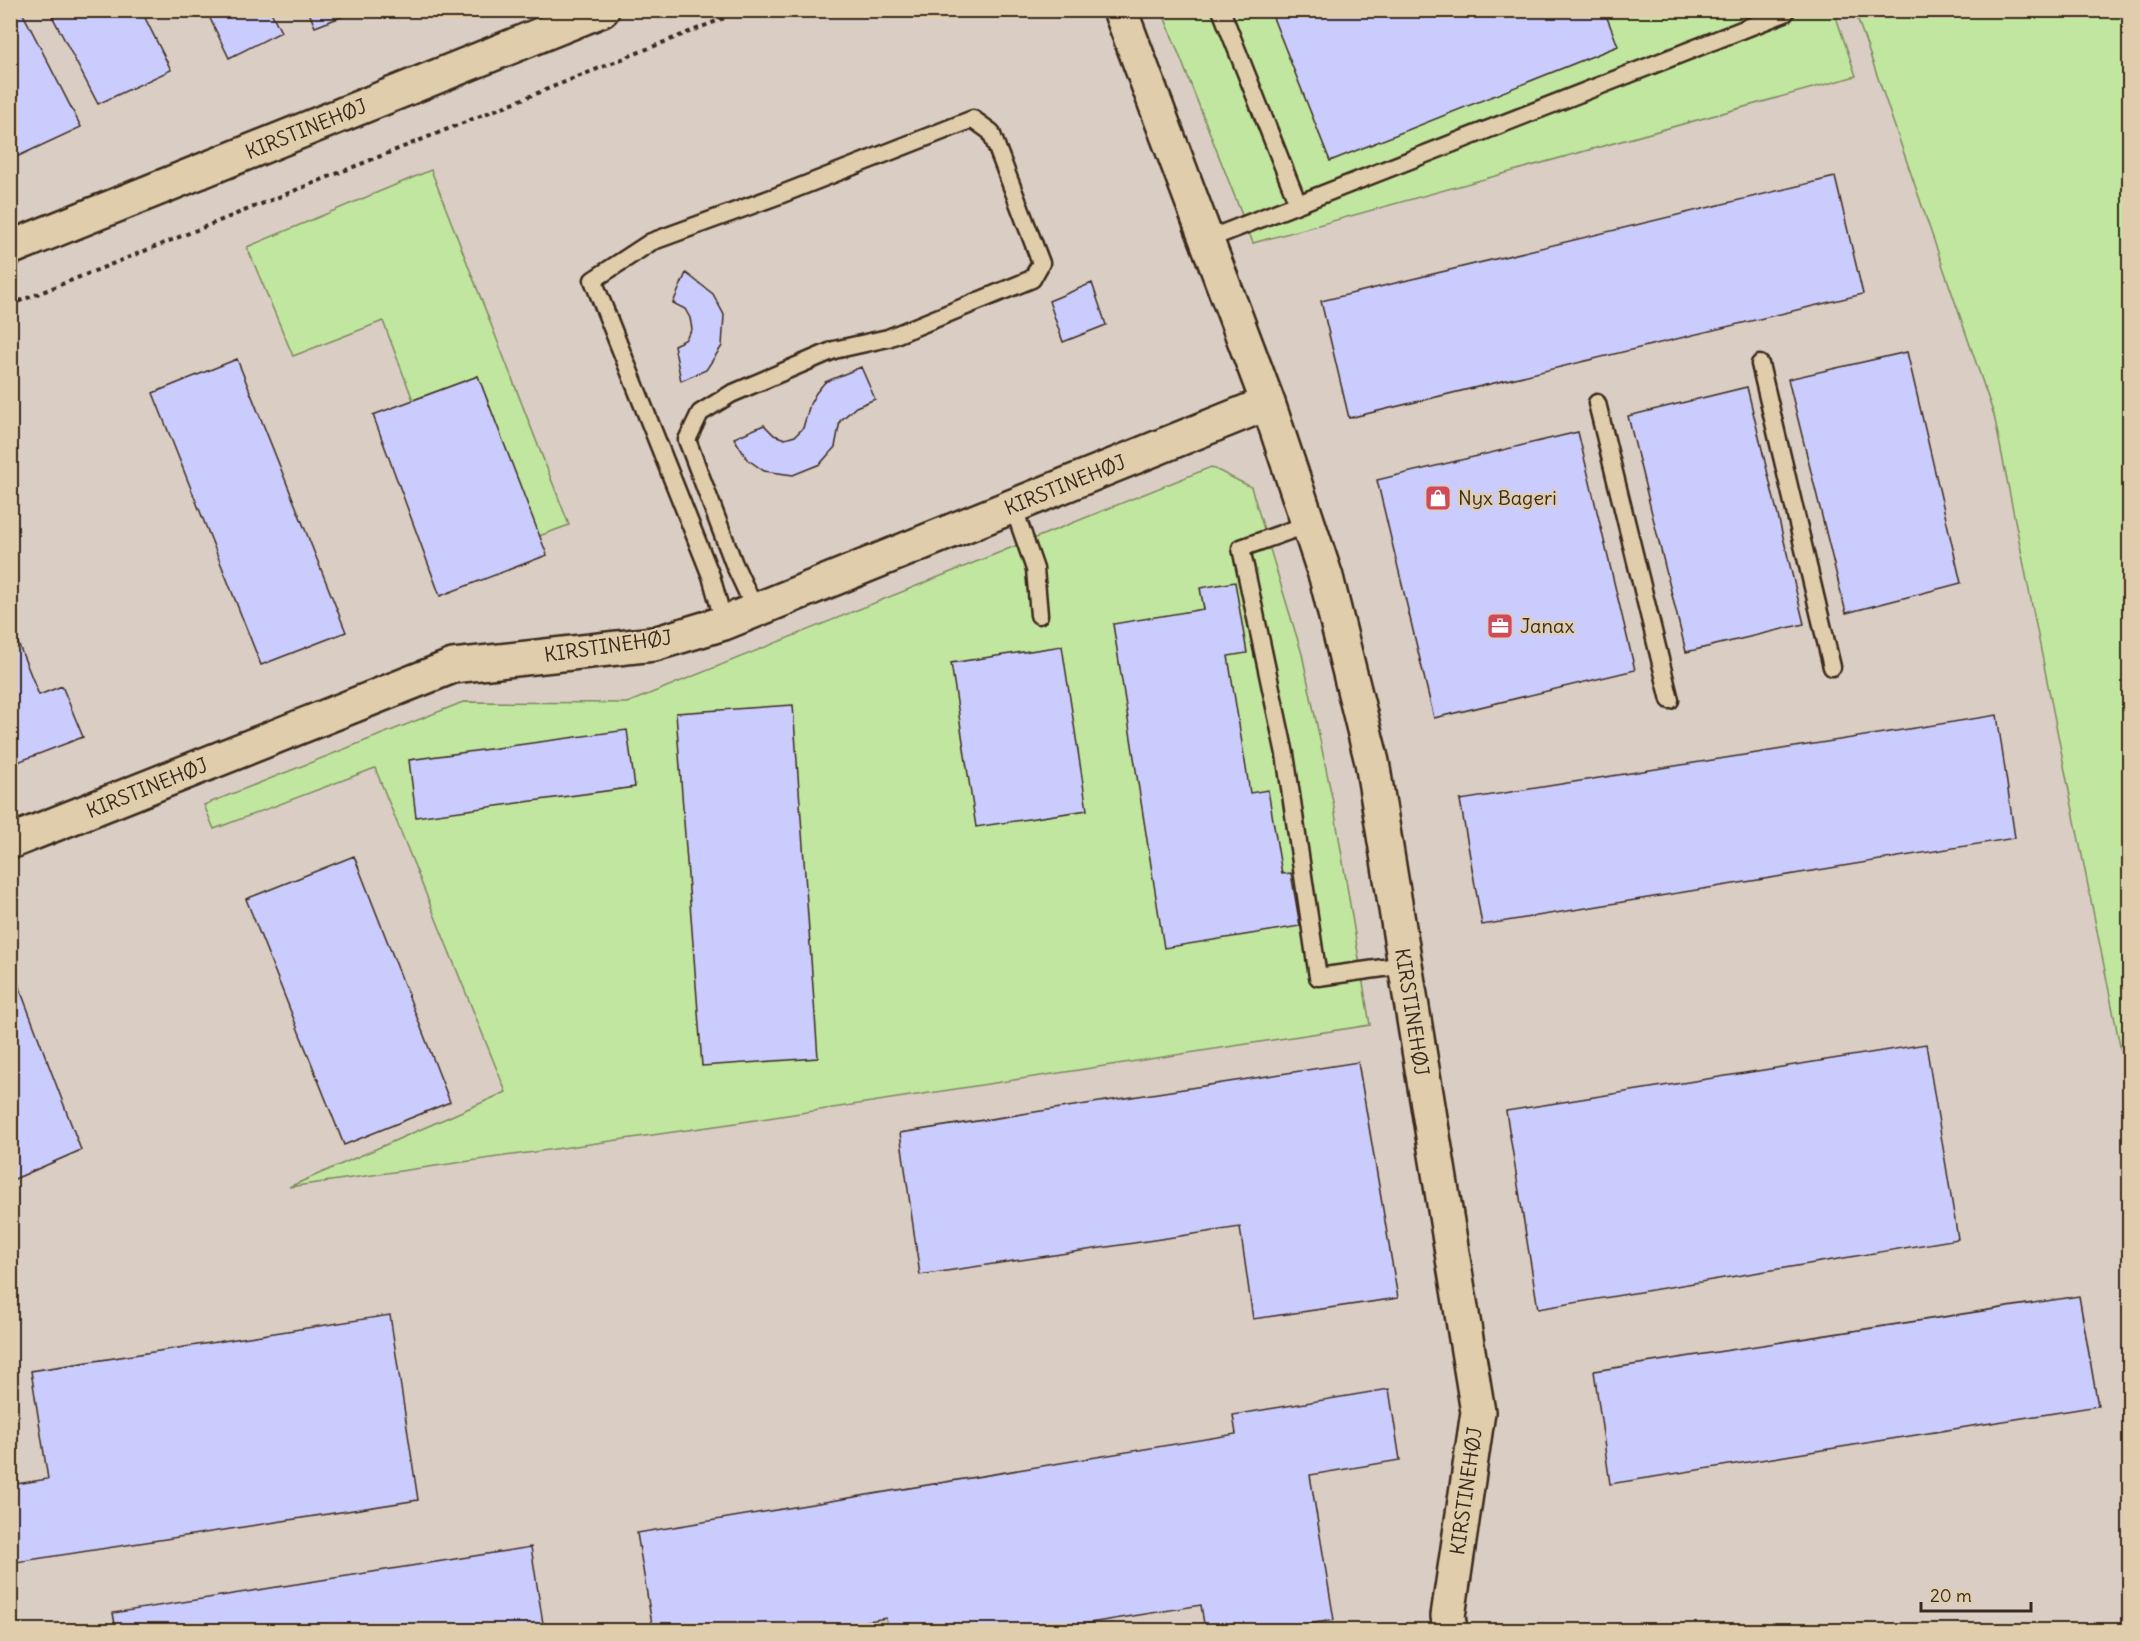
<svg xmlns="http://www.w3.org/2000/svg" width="2140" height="1641" viewBox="0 0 2140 1641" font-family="Delius,sans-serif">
  <rect width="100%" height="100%" fill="#dfcdab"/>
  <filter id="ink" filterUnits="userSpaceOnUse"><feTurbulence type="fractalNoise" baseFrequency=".0167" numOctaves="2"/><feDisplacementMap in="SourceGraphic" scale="12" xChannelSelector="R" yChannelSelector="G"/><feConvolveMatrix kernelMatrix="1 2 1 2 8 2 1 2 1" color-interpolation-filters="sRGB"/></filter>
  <g filter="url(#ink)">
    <path fill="#d9cdc4" d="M11 11H1855L1994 415 2129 1091V1630H11Z"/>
    <path fill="#c1e6a0" stroke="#7e885f" stroke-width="1.5" d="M1162 11H1834L1856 76 1253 243Z
      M1855 11H2129V1091L1994 415Z
      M431 170 569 525 539 536 478 376 413 400 383 321 293 356 247 247Z
      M1211 467 1251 487 1302 654 1333 802 1370 1025 736 1123 289 1187 506 1092 375 768 214 829 204 805 463 702 627 703Z"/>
    <path fill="#caccfe" stroke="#3b2a1e" stroke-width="1.5" d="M10 10H21L81 127 10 160Z
      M49 10H141L171 70 98 104Z
      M206 10H270L281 32 229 58Z
      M308 10H359L315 27Z
      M1270 10H1604L1618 46 1330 161Z
      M1835 177 1863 294 1349 418 1321 301Z
      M686 273 713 294 724 315 722 346 706 370 681 381 674 345 685 340 692 329 690 318 685 309 673 303Z
      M1092 283 1106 325 1063 342 1049 301Z
      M1907 352 1961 583 1846 613 1788 379Z
      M237 359 346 632 261 665 153 393Z
      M861 367 875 399 856 407 840 421 835 447 820 464 793 475 764 471 747 459 734 438 764 425 774 435 785 439 795 436 803 428 810 404 816 393 825 382Z
      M478 376 547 555 440 596 373 415Z
      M1747 387 1804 624 1686 652 1628 416Z
      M1578 432 1635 670 1434 718 1377 480Z
      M1235 582 1247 653 1228 656 1250 793 1268 790 1282 874 1291 873 1300 926 1164 948 1113 624 1204 609 1200 588Z
      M10 623 39 695 62 686 83 737 10 765Z
      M1062 646 1087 810 976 827 951 663Z
      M793 705 818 1058 702 1066 676 713Z
      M1997 715 2015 838 1482 925 1460 800Z
      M627 730 635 787 416 817 409 760Z
      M354 856 450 1102 344 1145 246 899Z
      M10 963 81 1150 10 1181Z
      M1926 1044 1958 1239 1538 1309 1506 1111Z
      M1358 1062 1398 1298 1253 1319 1240 1227 920 1275 900 1133Z
      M2079 1296 2098 1406 1610 1484 1594 1371Z
      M390 1315 418 1500 10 1563V1485L48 1479 31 1371Z
      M1389 1389 1400 1460 1310 1475 1334 1620 1268 1630H1205L1201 1605 1046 1630H888L886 1618 813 1630H653L637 1533 1236 1434 1233 1415Z
      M531 1547 544 1630H113H116L113 1613Z"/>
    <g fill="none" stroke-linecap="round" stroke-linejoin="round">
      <defs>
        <path id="service" d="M1221 10 1298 204
          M1206 240 1785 13
          M1760 364 1832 667
          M1597 403 1670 700
          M1013 506 1035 569 1039 615
          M1309 524 1241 548 1285 754 1318 977 1405 965
          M724 623 711 576 593 280 651 242 777 196 973 119 991 132 1041 263 1032 279 888 338 834 350 731 394 700 413 687 440 734 564 755 609"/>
        <path id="minor" d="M1120 10 1268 403 1326 577 1372 762 1478 1412 1448 1616 1450 1630
          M10 248 602 10
          M10 842 453 666 654 644 724 623 1268 403"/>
      </defs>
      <use href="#service" stroke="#3b2a1e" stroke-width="21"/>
      <use href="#minor" stroke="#3b2a1e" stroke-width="38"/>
      <path stroke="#3b2a1e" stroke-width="4" stroke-dasharray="4.5 4.5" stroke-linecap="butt" d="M10 305 744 10"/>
      <use href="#service" stroke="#dfcdab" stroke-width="16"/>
      <use href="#minor" stroke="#dfcdab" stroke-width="33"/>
    </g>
  </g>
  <defs>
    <symbol id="shop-square" viewBox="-11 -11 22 22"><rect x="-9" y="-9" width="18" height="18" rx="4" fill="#d1495b" stroke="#dfcdab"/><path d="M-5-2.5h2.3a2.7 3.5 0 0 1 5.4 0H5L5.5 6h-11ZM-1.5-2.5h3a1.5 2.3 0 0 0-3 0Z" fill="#fff"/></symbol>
    <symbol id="office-square" viewBox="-11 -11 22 22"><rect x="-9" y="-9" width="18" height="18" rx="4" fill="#d1495b" stroke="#dfcdab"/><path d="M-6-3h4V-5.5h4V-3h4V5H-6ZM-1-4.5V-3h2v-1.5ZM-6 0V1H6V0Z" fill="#fff"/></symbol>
  </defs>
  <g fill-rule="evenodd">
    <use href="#shop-square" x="1423" y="483" width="30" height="30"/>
    <use href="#office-square" x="1485" y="611" width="30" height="30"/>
  </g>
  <g text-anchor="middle" stroke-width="4.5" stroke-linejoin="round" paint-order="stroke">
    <g font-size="20" fill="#3b2a1e" stroke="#dfcdab">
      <text transform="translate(306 129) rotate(-22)" y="7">KIRSTINEHØJ</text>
      <text transform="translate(1065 485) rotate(-22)" y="7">KIRSTINEHØJ</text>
      <text transform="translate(608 646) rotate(-8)" y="7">KIRSTINEHØJ</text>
      <text transform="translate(147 788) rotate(-22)" y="7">KIRSTINEHØJ</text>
      <text transform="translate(1412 1012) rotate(81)" y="7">KIRSTINEHØJ</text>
      <text transform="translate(1466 1491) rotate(-82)" y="7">KIRSTINEHØJ</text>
    </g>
    <g font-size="20" fill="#3b2a1e" stroke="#dfcdab" text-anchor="start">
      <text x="1458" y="505">Nyx Bageri</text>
      <text x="1520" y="633">Janax</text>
    </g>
  </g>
  <rect width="2140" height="1641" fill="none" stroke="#dfcdab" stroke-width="36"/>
  <rect x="18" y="18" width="2104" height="1605" fill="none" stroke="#3b2a1e" stroke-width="2" filter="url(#ink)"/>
  <path d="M1921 1602v9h110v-9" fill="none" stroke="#3b2a1e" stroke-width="3"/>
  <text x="1930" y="1602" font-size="18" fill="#3b2a1e" stroke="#dfcdab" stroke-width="4.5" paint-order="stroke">20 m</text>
</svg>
